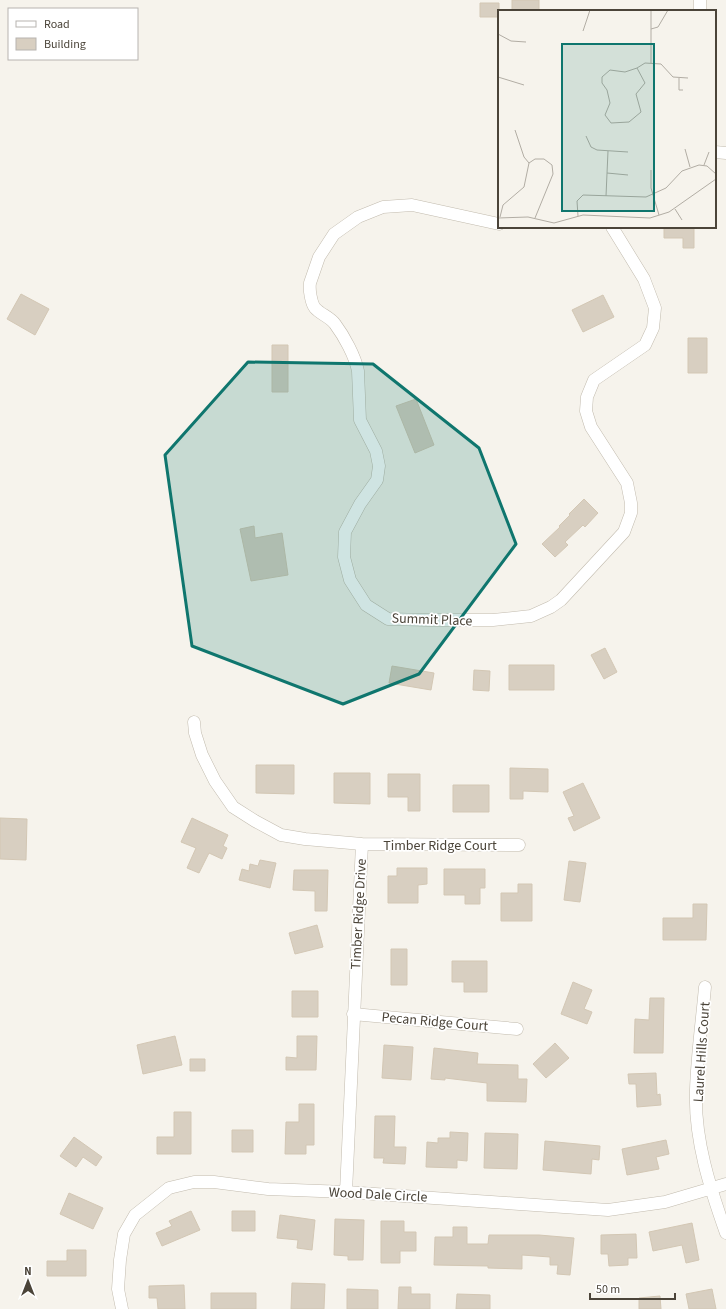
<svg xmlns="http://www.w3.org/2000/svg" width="726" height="1309" viewBox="0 0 726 1309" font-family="'Source Sans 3',sans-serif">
  <rect width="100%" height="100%" fill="#f6f3ec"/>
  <path fill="#d8cfc1" stroke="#d3c7b4" d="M512 0H539V11H512Z
    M480 3H499V17H480Z
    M664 227H694V248H683V238H664Z
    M21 294 49 309 35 335 7 319Z
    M603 295 614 317 583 332 572 310Z
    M688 338H707V373H688Z
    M272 345H288V392H272Z
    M416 399 434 445 415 453 396 406Z
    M584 499 598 513 585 527 583 525 565 542 568 545 555 557 542 544 560 527 559 526 570 515 569 514Z
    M254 526 255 538 282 533 288 575 251 581 240 529Z
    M605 648 617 672 604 679 591 655Z
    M509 665H554V690H509Z
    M392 666 434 673 431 690 389 683Z
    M474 670 490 671 489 691 473 690Z
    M256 765H294V794L256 793Z
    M510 768 548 769V792L523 791V799H510Z
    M334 773H370V804L334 803Z
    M388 774H420V811H408V797H388Z
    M583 783 600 818 574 831 568 818 574 816 563 792Z
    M453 785H489V812H453Z
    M0 818 27 819 26 860 0 859Z
    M192 818 228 835 223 846 227 848 222 859 209 853 199 873 187 868 196 848 181 842Z
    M260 860 276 863 270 888 239 880 242 869 249 871 250 864 258 866Z
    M569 861 586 863 580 902 564 900Z
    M397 868H427V884L418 885V903H388V876H397Z
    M444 869H485V888H480V904H465V895H444Z
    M294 870H328L327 911H315V891L293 890Z
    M518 884H532V921H501V893H518Z
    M693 904H707L706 940H663V918H693Z
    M317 925 323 947 295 954 289 933Z
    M391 949H407V985H391Z
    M452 961H487V992H464V982H452Z
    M573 982 592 990 584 1009 592 1012 587 1024 561 1014Z
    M292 991H318V1017H292Z
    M650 998H664L663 1053H634L635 1019 649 1020Z
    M175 1036 182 1065 143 1074 137 1045Z
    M297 1036H317L316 1070H286V1057L297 1058Z
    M555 1043 569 1058 546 1078 533 1064Z
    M384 1045 413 1047 411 1080 382 1078Z
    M434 1048 478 1053 477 1064 518 1065V1079H527L526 1102 487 1101V1083L445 1078V1080L431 1079Z
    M190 1059H205V1071H190Z
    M656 1073 657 1095 660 1094 661 1105 637 1107 636 1084H629L628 1074Z
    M299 1104H314V1145H306V1154H285L286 1122H299Z
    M174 1112H191V1154H157V1137H174Z
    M375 1116H395L394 1147H406L405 1164 383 1163 384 1158H374Z
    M232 1130H253V1152H232Z
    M450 1132 468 1133 467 1161 457 1160V1168L426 1167 427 1142 438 1143V1138H450Z
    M485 1133 518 1134 517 1169 484 1168Z
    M74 1137 102 1157 96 1166 83 1157 76 1167 60 1156Z
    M666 1140 669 1154 656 1157 659 1169 627 1175 622 1149Z
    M545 1141 600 1146 599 1160 592 1159 591 1174 543 1170Z
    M69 1193 103 1208 93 1229 60 1214Z
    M191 1211 200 1230 162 1246 156 1233 172 1226 169 1221Z
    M232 1211H255V1231H232Z
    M280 1215 315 1220 312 1250 297 1248 298 1240 277 1238Z
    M335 1219 364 1220 363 1260H348V1256L334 1255Z
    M381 1221H404V1232H416V1251H400V1263H381Z
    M692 1223 699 1260 686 1263 682 1245 653 1251 649 1232Z
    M453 1227H467V1244H488L489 1235H539L574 1238 570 1275 557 1274 558 1265H550V1257L522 1255V1269L488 1268V1266L434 1265 435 1237H453Z
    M636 1234 637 1258H628V1265L609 1266 608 1254H601V1235Z
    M67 1250H86V1276H47V1261H67Z
    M292 1283 325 1284 324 1309H291Z
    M184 1285 185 1309H158L157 1298H149V1286Z
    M399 1287H411V1294H430V1309H398Z
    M347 1289 378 1290V1309H347Z
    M712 1289 716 1309H689L686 1294Z
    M211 1293H256V1309H211Z
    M457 1294 490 1295V1309H456Z
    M660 1296 661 1309H639V1298Z"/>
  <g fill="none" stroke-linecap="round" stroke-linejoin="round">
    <defs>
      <path id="minor" d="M700 11V0
        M715 152 726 153
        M499 224 412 205 383 207 358 217 334 234 319 257 310 283C309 289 311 303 315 308 320 314 330 317 335 324 344 336 355 356 358 371L360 420 376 451 379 466 377 480 360 504 345 532 344 557 350 580 366 605 388 619 428 620H493L531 616 551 607 561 600 624 532 631 513V503L627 483 591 427 586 411 587 397 594 380 645 345 653 328 655 308 644 279 612 227
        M194 722 195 733 202 755 215 781 233 807 255 821 281 835 305 839 362 844 519 845
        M705 987C702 1021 697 1056 696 1090 694 1139 710 1188 726 1233
        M353 1014 517 1029
        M346 1192 362 844
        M122 1309 118 1289 120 1260 124 1234 135 1215 169 1188 194 1182H214L268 1189 346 1192 608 1210 665 1202 726 1184"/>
    </defs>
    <use href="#minor" stroke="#c2bbae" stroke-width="13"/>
    <use href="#minor" stroke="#fff" stroke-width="12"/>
  </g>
  <path fill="#0f766e" fill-opacity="0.2" stroke="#0f766e" stroke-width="3" stroke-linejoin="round" d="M248 362 373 364 479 448 516 544 419 674 343 704 192 646 165 455Z"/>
  <g text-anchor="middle" stroke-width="3.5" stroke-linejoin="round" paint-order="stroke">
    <g font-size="14" fill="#4b4439" stroke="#fff">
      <text transform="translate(432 619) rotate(2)" y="5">Summit Place</text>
      <text x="440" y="850">Timber Ridge Court</text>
      <text transform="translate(358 914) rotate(-87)" y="5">Timber Ridge Drive</text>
      <text transform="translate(435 1021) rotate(5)" y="5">Pecan Ridge Court</text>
      <text transform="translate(701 1052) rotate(-86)" y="5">Laurel Hills Court</text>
      <text transform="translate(378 1194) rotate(3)" y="5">Wood Dale Circle</text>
    </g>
  </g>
  <g transform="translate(498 10)">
    <rect width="218" height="218" fill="#f6f3ec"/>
    <path fill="none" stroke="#b2ada4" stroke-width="1" d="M153 0V53M153 19 160 17 170 0M85 21 92 0M0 24 13 31 28 32M139 58 147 73 138 84 143 102 131 112 113 113 107 105 112 93 109 80 104 73V67L112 60 127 62ZM139 58 147 53 163 54 175 67 190 68M0 67 26 75M181 68V80H185M17 120 26 147 31 153M88 126 93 137 99 140 130 142M187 139 192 157M206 155 211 142M153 160V178L161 205M109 163 130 165M108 186 110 141M177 199 184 210M80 206 79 191 85 185 148 187 168 178 184 161 201 155 209 156 218 164M2 207 5 195 26 177 31 153 37 149H46L54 155 55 164 37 208M0 208 30 207 56 213 85 205 152 208 171 202 218 169"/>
    <path fill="#0f766e" fill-opacity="0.15" stroke="#0f766e" stroke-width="2" d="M64 34H156V201H64Z"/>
    <rect width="218" height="218" fill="none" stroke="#4b4439" stroke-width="2"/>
  </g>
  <rect x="8" y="8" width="130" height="52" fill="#ffffff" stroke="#b7b4b0"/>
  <rect x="16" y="21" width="20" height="6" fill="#ffffff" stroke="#b7b4b0"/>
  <text x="44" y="28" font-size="12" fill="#4b4439">Road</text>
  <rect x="16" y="38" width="20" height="12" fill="#d8cfc1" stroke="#b7b4b0"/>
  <text x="44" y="48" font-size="12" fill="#4b4439">Building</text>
  <g transform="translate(28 1281)" stroke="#ffffff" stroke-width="3" paint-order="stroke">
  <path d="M0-3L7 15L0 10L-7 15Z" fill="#4b4439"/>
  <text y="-6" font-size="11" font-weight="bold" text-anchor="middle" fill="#4b4439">N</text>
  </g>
  <path d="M590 1293v6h85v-6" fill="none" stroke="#4b4439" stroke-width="2"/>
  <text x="596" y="1293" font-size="12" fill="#4b4439" stroke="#ffffff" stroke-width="3" paint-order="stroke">50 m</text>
</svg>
